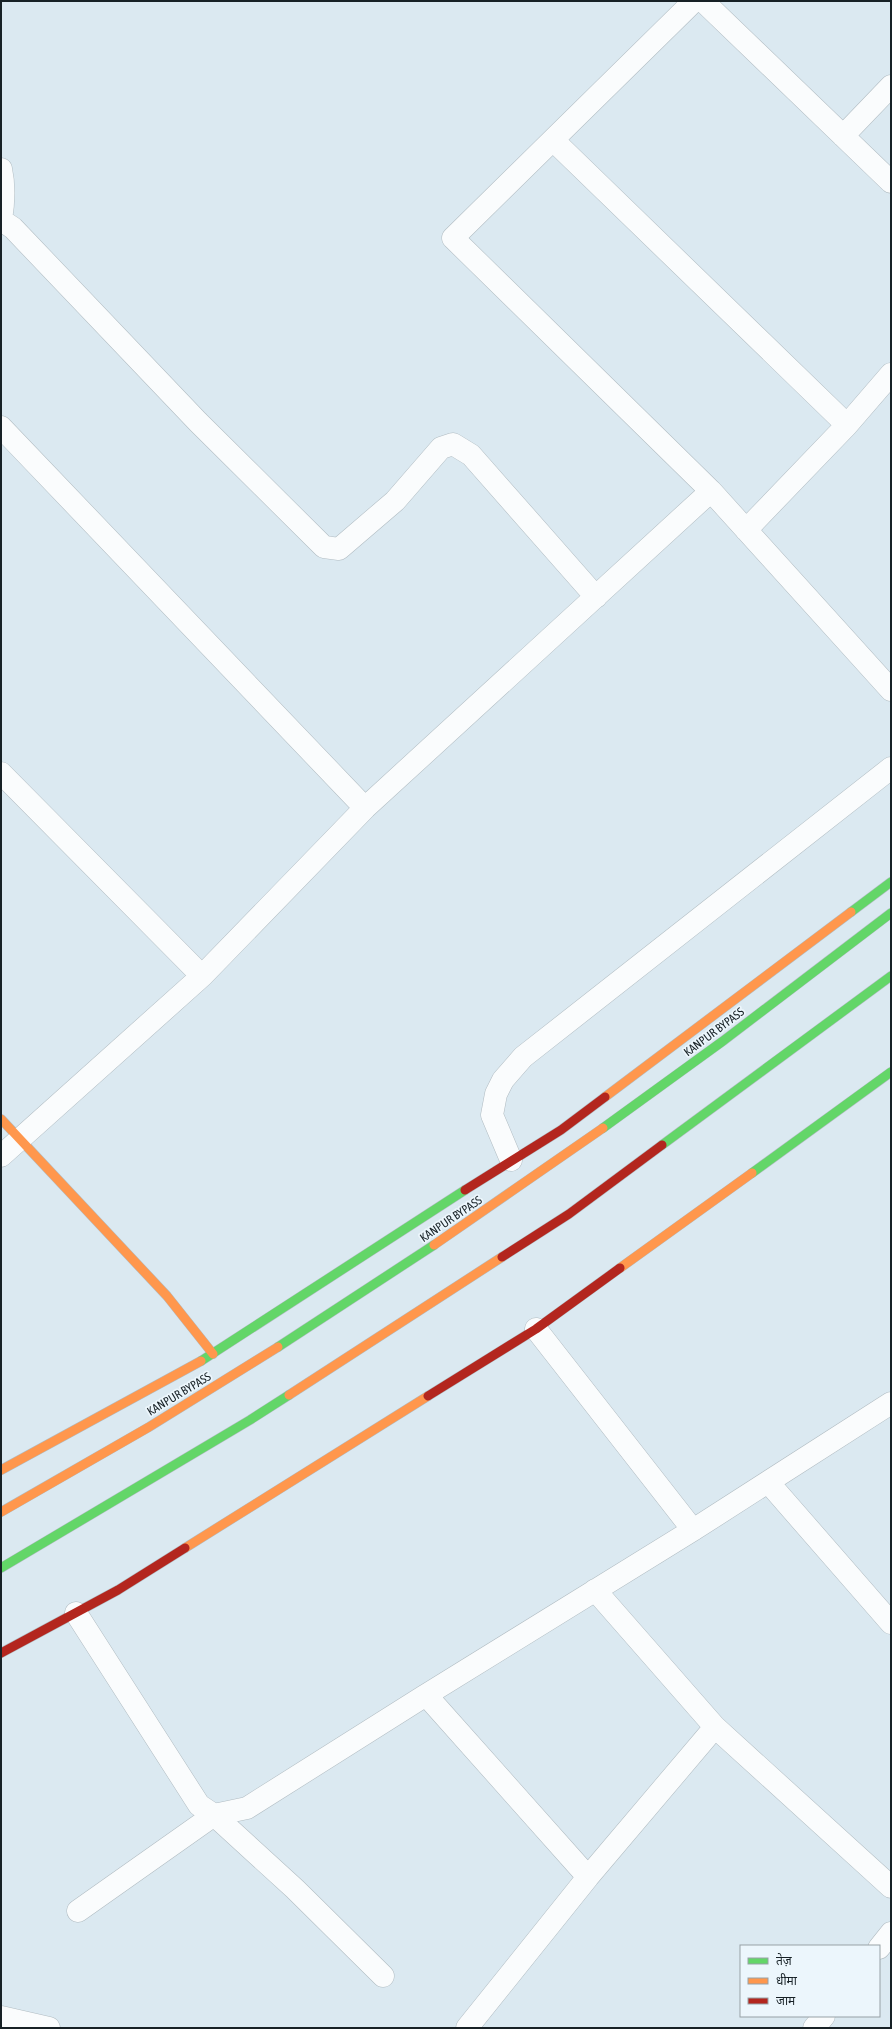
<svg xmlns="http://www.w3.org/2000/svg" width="892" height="2029" viewBox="0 0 892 2029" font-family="'Asap Condensed','Noto Sans Devanagari',sans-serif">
  <rect width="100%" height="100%" fill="#dbe9f1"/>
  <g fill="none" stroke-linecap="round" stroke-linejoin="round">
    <defs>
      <path id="street" d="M694 1 453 238 711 491 891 690
        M703 1 891 182
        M843 136 891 86
        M553 140 847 425
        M1 169C5 187 4 202 1 220
        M1 220 13 228 198 422 324 547 339 549 395 501 441 448 453 444 471 455 596 597
        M1 427 365 808 202 976 1 773
        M746 530 847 425 891 374
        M365 808 711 491
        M1 1156 202 976
        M511 1160 492 1115 496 1094 503 1080 523 1057 891 768
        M536 1329 693 1530
        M768 1482 891 1623
        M595 1590 715 1727 891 1887
        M76 1613 199 1805 214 1815 247 1808 426 1695
        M588 1877 715 1727
        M78 1911 214 1815 295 1889 383 1976
        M879 1948 891 1933
        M1 2017 49 2028
        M467 2028 588 1877 426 1695 693 1530 891 1403
        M814 2028 824 2016"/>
      <path id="fast" d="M851 912 891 882
        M603 1128 723 1041 891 913
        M662 1145 891 976
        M752 1173 891 1072
        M278 1347 434 1245
        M201 1361 465 1190
        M1 1568 250 1420 289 1395"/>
      <path id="slow" d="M605 1097 851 912
        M1 1119 167 1296 213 1354
        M434 1245 603 1128
        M620 1268 752 1173
        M289 1395 502 1257
        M1 1470 201 1361
        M1 1512 149 1427 278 1347
        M185 1548 428 1396"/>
      <path id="jam" d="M465 1190 561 1130 605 1097
        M502 1257 569 1214 662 1145
        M428 1396 536 1329 620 1268
        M1 1653 118 1590 185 1548"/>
    </defs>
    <use href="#street" stroke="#b1bcc2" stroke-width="23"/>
    <use href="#fast" stroke="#b1bcc2" stroke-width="10"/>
    <use href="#slow" stroke="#b1bcc2" stroke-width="10"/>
    <use href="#jam" stroke="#b1bcc2" stroke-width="10"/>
    <use href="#street" stroke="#fafcfd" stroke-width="22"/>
    <use href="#fast" stroke="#63d668" stroke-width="9"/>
    <use href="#slow" stroke="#ff974d" stroke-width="9"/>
    <use href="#jam" stroke="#b3261e" stroke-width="9"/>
  </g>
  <g text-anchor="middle" stroke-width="3.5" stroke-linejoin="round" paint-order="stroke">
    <g font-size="12" fill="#172126" stroke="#ecf6fc">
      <text transform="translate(714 1032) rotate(-37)" y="4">KANPUR BYPASS</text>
      <text transform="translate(451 1219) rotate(-34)" y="4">KANPUR BYPASS</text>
      <text transform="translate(179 1394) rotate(-31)" y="4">KANPUR BYPASS</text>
    </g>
  </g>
  <rect width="892" height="2029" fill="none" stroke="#172126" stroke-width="4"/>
  <rect x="740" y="1945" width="140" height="72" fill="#ecf6fc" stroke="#97a1a6"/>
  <rect x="748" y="1958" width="20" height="6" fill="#63d668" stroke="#97a1a6"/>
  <text x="776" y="1965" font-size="12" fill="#172126">तेज़</text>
  <rect x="748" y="1978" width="20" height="6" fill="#ff974d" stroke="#97a1a6"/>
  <text x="776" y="1985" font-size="12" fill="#172126">धीमा</text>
  <rect x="748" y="1998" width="20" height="6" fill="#b3261e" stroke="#97a1a6"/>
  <text x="776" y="2005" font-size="12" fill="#172126">जाम</text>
</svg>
